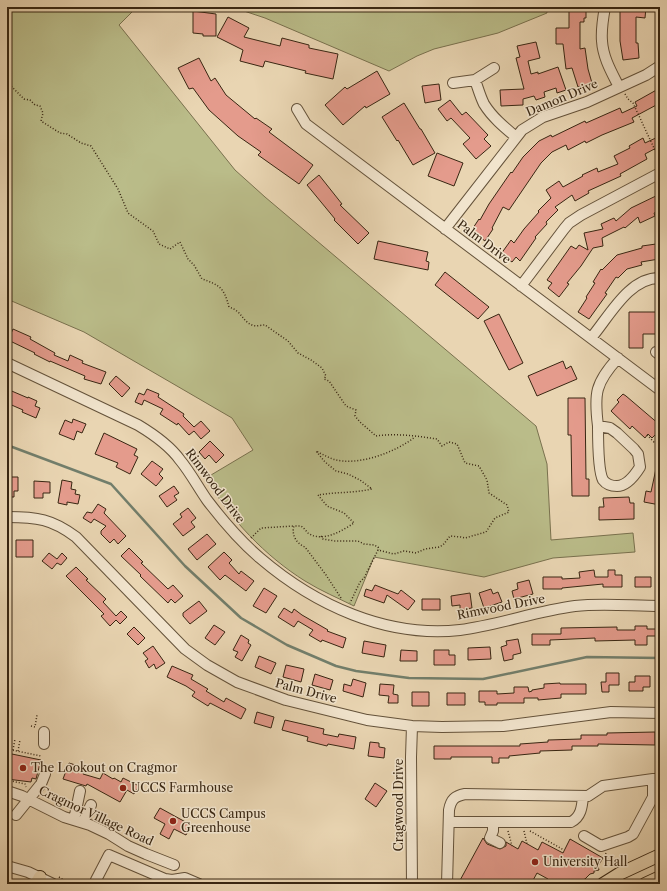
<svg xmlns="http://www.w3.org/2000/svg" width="667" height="891" viewBox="0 0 667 891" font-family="'Libre Caslon Text',serif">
  <rect width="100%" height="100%" fill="#e9d5b2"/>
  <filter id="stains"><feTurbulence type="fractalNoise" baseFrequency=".005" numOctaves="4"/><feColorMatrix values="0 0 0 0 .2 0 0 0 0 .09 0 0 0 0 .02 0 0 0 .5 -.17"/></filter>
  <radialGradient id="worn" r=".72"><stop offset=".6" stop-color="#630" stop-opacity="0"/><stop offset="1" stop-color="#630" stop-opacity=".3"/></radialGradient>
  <path fill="#babc89" stroke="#79714e" d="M7 7H137L119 25 235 170 265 197 536 426 547 464 551 540 633 533 635 552 553 558 484 577 374 557 354 606C338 598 321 591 305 581 265 556 230 519 206 478L253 450 232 418 84 332 7 299Z
    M232 7H546L547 13 498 33 434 49 417 56 389 71 265 18Z"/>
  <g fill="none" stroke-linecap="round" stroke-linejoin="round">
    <path stroke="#727e6b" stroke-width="2.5" d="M7 445 111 484 185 566 241 618 287 645 336 666 356 671 409 678 483 679 587 657 660 658"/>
  </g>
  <path fill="#e49b8c" stroke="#382612" d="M569 7H586V18H584V22H580V49L585 48 588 69 592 83 578 87 572 68 566 69 563 44H556V28H569Z
    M620 7H646L645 18 636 17V43H638L639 58 623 60 620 41Z
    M193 11 216 14V36H203V34L193 33Z
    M228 17 249 28 244 37 280 46 282 38 309 45V48L338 54 333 79 305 73 306 71 265 61 263 67 240 61 243 50 217 37Z
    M536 42 540 58 528 61 531 74 538 72V74L558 67 566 90 557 93 556 88 544 92 545 97 536 100 534 96 523 99V105L501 106 500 90 524 89 516 58 520 57 517 46Z
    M199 58 211 81 215 78 226 95 255 119 256 118 272 129 269 132 313 165 299 184 258 155 261 152 238 136 209 110 193 88 189 89 178 68Z
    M377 71 390 94 366 108 365 106 343 125 325 105 345 87 347 89Z
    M439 84 441 100 425 103 422 86Z
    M660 88V103L632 118 634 122 602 135 586 143 585 141 568 150 566 145 552 152 541 163 509 210 503 207 492 228 493 229 485 241 471 231 479 219 480 220 489 204 511 172 512 173 523 157 539 141 551 135 552 137 585 121 586 123 620 108 622 113 637 106 635 102Z
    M450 100 462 115 466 112 488 135 484 139 491 146 476 159 463 144 470 138 451 118 447 121 438 109Z
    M404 103 420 129H421L435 153 413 165 398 140 397 141 382 117Z
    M660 136V146L645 154 647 159 620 174 621 176 588 191 589 193 575 201 572 195 555 207 558 210 546 222 547 224 535 237 536 238 520 261 516 257 512 262 501 254 511 240 514 243 524 229 539 212 538 211 551 198 546 190 559 181 563 187 583 176 582 175 597 168 598 172 618 164 614 156 630 148 629 146 643 138 645 143Z
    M437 153 463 163 454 186 428 176Z
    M319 175 342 204 340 205 369 233 358 244 334 220 335 219 307 185Z
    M660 194V211L654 213 655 216 640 223 638 217 625 228 624 227 602 238 603 246 593 248 581 266 567 283 569 284 559 297 548 288 552 283 547 280 571 246 576 249 579 245 588 250 584 233 603 229 601 224 614 218 616 221 631 208Z
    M378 241 428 252 426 261 429 262 428 270 374 259Z
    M656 244 659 259 641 262 642 265 627 269 618 278 616 277 605 293 607 294 589 319 578 312 587 298 586 297 595 283 593 282 601 269 602 270 617 255 642 248V246Z
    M445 272 489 307 478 319 435 285Z
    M629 312H660V334H643V348H629Z
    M499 314 523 363 509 370 484 321Z
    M13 329 31 337 30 339 55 353 54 355 68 361 70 355 83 361 82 363 106 372 101 384 84 379 85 376 50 361V362L34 354 35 353 8 340Z
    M563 361 566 369 571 366 577 379 537 396 528 376Z
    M116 376 130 388 122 397 109 384Z
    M7 389 28 398V397L37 401 35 406 40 408 36 418 22 412 23 410 7 403Z
    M147 389 159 394 158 397 184 414 183 416 194 427 201 421 210 431 201 439 194 431 189 435 178 423 177 425 160 414 163 409 144 400 142 405 135 402 139 393 144 395Z
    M623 394 626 396 660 425V430L652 438 648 434 645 438 632 426 630 429 611 411 619 402 617 400Z
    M568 398H585L586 479H589V496H572L571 435H568Z
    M73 419 86 424 82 433 77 431 74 440 59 434 65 420 72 423Z
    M104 433 137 449 134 455 138 457 130 474 116 467 118 463 95 454Z
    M210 441 224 455 216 463 209 455 205 459 199 452Z
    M152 461 163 469 159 474 163 478 156 486 141 474Z
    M657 464H660V505L644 502 646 491 651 492Z
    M7 477H18V491H14V497H7Z
    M62 480 72 482 71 489 76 490 75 494 80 495 78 504 67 502V505L58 503Z
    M34 481 50 482V493H43V498H34Z
    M174 486 179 493 174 496 177 500 167 507 159 496Z
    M629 497 630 503H634V519L599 520V507H604L603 498Z
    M98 504 106 509 104 513 126 536 118 544 114 539 110 543 101 534V531L106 526 94 519 91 523 83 518 87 512 92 513Z
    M188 508 196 518 191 522 195 527 183 536 173 524 182 517 180 514Z
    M207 534 216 544 197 560 188 549Z
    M16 540H33V557H16Z
    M129 548 143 562 141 563 168 589 173 585 183 596 175 603 171 599 168 603 140 576 141 575 121 556Z
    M224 552 232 560 229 563 239 574 241 571 254 581 246 591 225 575 220 580 208 567Z
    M49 553 57 559 62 553 67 558 61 565 57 563 52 569 42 561Z
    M76 567 88 579 86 580 106 599 103 602 116 616 121 611 127 617 120 624 116 620 110 626 101 616 104 614 66 576Z
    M594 570 595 577H608V570H615V575H622V587H603V584L562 588V589H543V577H562V579L580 578 579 572Z
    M635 577H651V587H635Z
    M529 580 533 594 514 599 512 591 518 589 517 583Z
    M375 585 398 594 401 590 415 601 408 610 387 595 384 603 364 596 366 589 372 591Z
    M264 588 277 596 266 613 253 606Z
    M491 589 493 594 498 592 502 602 484 608 479 593Z
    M470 593 472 608 460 610V605L452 606 451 596Z
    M422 599H440V610H422Z
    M199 601 207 611 190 624 183 616V613Z
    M284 608 292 613 294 609 302 615 328 630 327 631 346 638 343 648 322 640 321 642 309 635 313 630 298 621 294 627 278 617Z
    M214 625 225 632 215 645 205 638Z
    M635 626H647V629H660V636H647V645H635V640L595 641V638L550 640V645H532V634H561V628L617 627V630H635Z
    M134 627 145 638 138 645 127 634Z
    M241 635 249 640 248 643 251 645 242 661 235 657 238 652 233 650Z
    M518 639 521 653 513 655V659L504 661 501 647 507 645 506 641Z
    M364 641 386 645 384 657 362 653Z
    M153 646 165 663 156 669 154 664 149 668 145 661 148 659 143 653Z
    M490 647 491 659 468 660V648Z
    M401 650 417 651V661H400Z
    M434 650H449V655H455V665H434Z
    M259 656 276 663 271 674 255 667Z
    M286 665 304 669 301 682 283 677Z
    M172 666 193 675 191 679 208 689 206 691 224 702 226 698 246 709 241 719 210 703 208 706 192 696 195 692 186 686 167 677Z
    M606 673H619V685H609V692H602L601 682H606Z
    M315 674 333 680 330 690 312 685Z
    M635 676H650V687H643V691H629V682H635Z
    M353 679 366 683 363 697 343 691 344 684 351 686Z
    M560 683V684H586V694H561V698L538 700V698H524V703H497V705H485V702H479V691H497V694L514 693V687H528L529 692 532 691V690L544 688V684Z
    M380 684 394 685 393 694 398 695V703H388L389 696 379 695Z
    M412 692H429V706H412Z
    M447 693H465V705H447Z
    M257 712 274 717 271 728 254 723Z
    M285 720 324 729 323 734 338 737 339 734 356 737 354 749 328 744 327 746 307 741 308 737 282 730Z
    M655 732V745L598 744V746H572V750L540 751V753L509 756V758H499V763H492V757H451V759H434V746H520V744L548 742V740L581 739V735H607V733Z
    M370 742 379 743V747L385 748 384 758 368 756Z
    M7 753 41 760 36 779 32 778 31 782 7 779Z
    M69 763 85 768 83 774 100 779 103 773 113 779 114 778 121 782 123 778 139 786 134 794 127 790 120 802 87 784 86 786 63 779Z
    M375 783 387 791 376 807 365 799Z
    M160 808 191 825 186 835 174 829 169 839 160 834 165 824 154 818Z
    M483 838 487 844 500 849 506 846V842L518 849 522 841 538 850 542 842 563 853 570 839 603 858 598 866 599 870 594 871V873L590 874 585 879 576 884H545L548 879 537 873 531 884H458Z"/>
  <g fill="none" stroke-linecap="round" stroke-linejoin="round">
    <defs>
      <path id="minor" d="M605 7C603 18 601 30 602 41 603 58 612 73 619 87
        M475 80C478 88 480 96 484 104 492 117 504 127 516 137
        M453 83 475 80 494 68
        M297 109 306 124 660 390
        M445 229 522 130 543 117 587 102 646 75 660 66
        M521 286 564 229 569 223 581 215 660 173
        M591 338C609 317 629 277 660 278
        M656 352 660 355
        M7 363 138 425C153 434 170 446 180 460 190 472 198 487 207 500 223 521 240 541 260 558 315 605 386 638 460 630 499 625 536 611 575 606 603 603 632 606 660 606
        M598 426C598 438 598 471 603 480 606 484 612 486 617 486 627 486 635 475 640 467L638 454 634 449 617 433 610 428 598 426C594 394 595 383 618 358
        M7 517C37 517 52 519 76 537L185 649 207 665 237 682 286 700 367 720 412 726 442 727 503 726 611 712 660 713
        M44 732V744
        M7 791 22 796 64 817 90 825 109 834 128 846 146 854 174 865
        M16 815 41 784 45 774
        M74 820 80 791
        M83 822 91 805
        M449 822H571C581 817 582 807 583 797
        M493 822V831L490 838 500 843
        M584 836 601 846 628 837 633 834 653 797V779
        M7 866 28 872 53 884
        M99 884 96 880 109 855 165 879 172 880 185 878 199 884
        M412 884 411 757 412 726
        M447 884 449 810C451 799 455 796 465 794L588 796 603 786 653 779H660"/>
      <path id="major" d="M36 884 40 877
        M603 884 619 874 660 855
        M645 884 660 877"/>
    </defs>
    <use href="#minor" stroke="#64523a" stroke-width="12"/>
    <use href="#major" stroke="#382612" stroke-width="14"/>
    <path stroke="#382612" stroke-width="1.5" stroke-dasharray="1 2" stroke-linecap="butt" d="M7 82 24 99 30 100 35 105 40 106 43 113 41 121 60 133 67 134 81 143 91 146 118 189 128 213 153 231 159 244 170 249 180 242 188 259 194 265 202 279C220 285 224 288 229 307 242 311 242 321 252 325 256 327 261 325 265 325L288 341 298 353 311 360 322 368 326 376 324 379 329 381 346 406 356 410 355 416 360 422 376 436C396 433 417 436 437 439L442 446 449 442 457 444 465 463 479 466 487 480 489 493 507 505 509 512 495 518 486 532 465 538 461 537 450 536 443 545 439 547 425 549 416 553 404 551 394 554 378 550 364 578 360 582 350 603
      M625 94 628 99 633 103 660 161
      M647 435 654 442 660 439
      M321 536 323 539 335 541H358L364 544 374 545 378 547 379 550
      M251 538 261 528 294 526
      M341 598 326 575 305 547C297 544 291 535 294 526H301C304 528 306 531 308 533 322 543 342 531 354 523L344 513 327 506 318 495C336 492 354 493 372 489L360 480 348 474 336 471 325 462 316 451C322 454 327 457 333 459 357 467 396 452 415 437
      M31 726 35 727 37 715
      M7 749 41 756
      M13 750 15 739
      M18 751 20 740
      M7 780 25 784 26 787
      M508 831 512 846
      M524 831 527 844
      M530 831 564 850
      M606 853 604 857 616 864
      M59 877 70 884"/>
    <use href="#minor" stroke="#f1e4cd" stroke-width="10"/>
    <use href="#major" stroke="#e9d5b2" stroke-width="12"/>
  </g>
  <g fill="#8f2418" stroke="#f1e4cd" stroke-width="1.5">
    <circle cx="23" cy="768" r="4"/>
    <circle cx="123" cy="788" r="4"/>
    <circle cx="173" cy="821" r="4"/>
    <circle cx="535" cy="862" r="4"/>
  </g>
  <g text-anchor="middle" stroke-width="3" stroke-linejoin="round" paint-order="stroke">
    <g font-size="12" fill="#382612" stroke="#f1e4cd">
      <text transform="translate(562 98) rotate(-23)" y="4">Damon Drive</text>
      <text transform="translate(484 242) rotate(37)" y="4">Palm Drive</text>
      <text transform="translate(215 486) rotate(53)" y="4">Rimwood Drive</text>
      <text transform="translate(501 607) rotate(-11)" y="4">Rimwood Drive</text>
      <text transform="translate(306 691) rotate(15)" y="4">Palm Drive</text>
      <text transform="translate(399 805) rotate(-90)" y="4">Cragwood Drive</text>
      <text transform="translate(96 816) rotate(25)" y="4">Cragmor Village Road</text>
    </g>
    <g font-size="12" fill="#382612" stroke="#f1e4cd" text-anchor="start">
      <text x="31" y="772">The Lookout on Cragmor</text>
      <text x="131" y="792">UCCS Farmhouse</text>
      <text x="181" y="818">UCCS Campus<tspan x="181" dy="14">Greenhouse</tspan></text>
      <text x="543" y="866">University Hall</text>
    </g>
  </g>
  <rect width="667" height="891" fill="none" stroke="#e9d5b2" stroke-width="24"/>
  <rect x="8" y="8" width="651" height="875" fill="none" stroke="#382612" stroke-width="2"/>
  <rect x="12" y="12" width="643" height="867" fill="none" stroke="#382612"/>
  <rect width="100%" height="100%" filter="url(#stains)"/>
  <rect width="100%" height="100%" fill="url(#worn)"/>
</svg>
